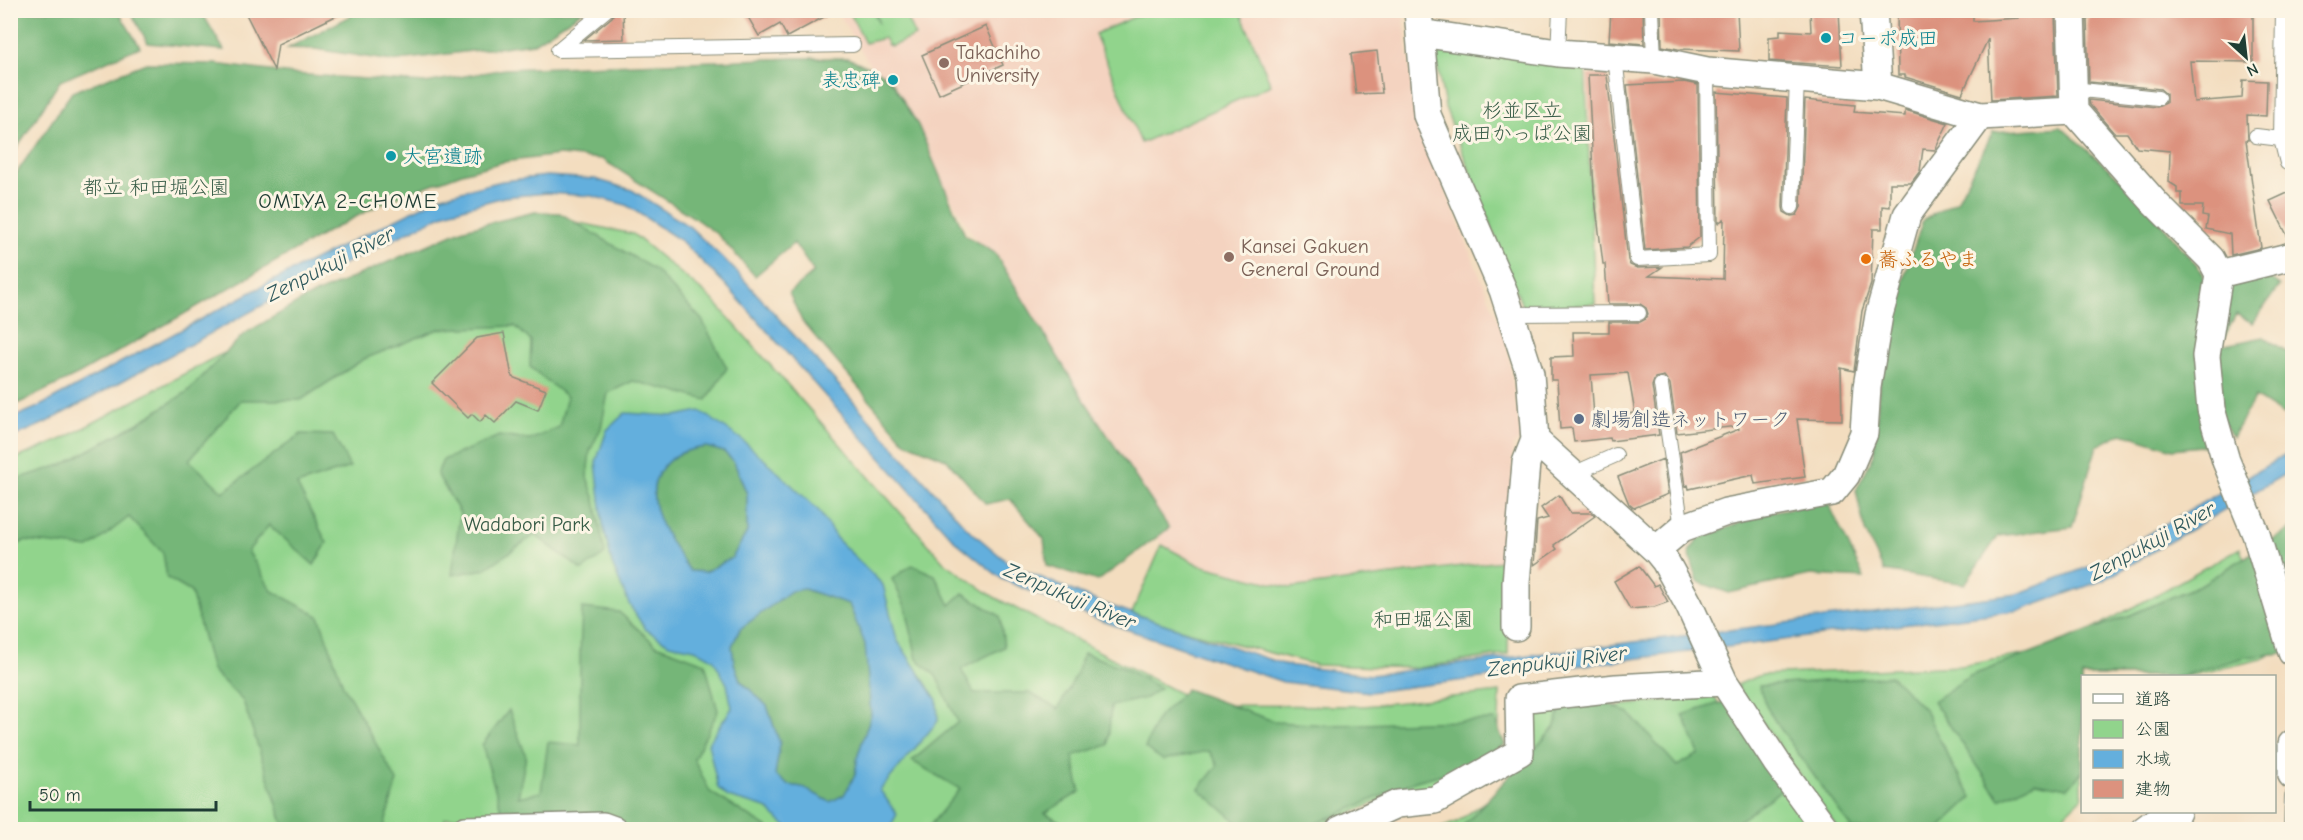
<svg xmlns="http://www.w3.org/2000/svg" width="2303" height="840" viewBox="0 0 2303 840" font-family="'Comic Neue','Klee One',sans-serif">
  <rect width="100%" height="100%" fill="#fcf5e5"/>
  <filter id="ink" filterUnits="userSpaceOnUse"><feTurbulence type="fractalNoise" baseFrequency=".0167" numOctaves="2"/><feDisplacementMap in="SourceGraphic" scale="12" xChannelSelector="R" yChannelSelector="G"/><feConvolveMatrix kernelMatrix="1 2 1 2 8 2 1 2 1" color-interpolation-filters="sRGB"/></filter>
  <filter id="wash" filterUnits="userSpaceOnUse"><feTurbulence type="fractalNoise" baseFrequency=".008" numOctaves="4" result="noise"/><feDisplacementMap in="SourceGraphic" scale="24" xChannelSelector="R" yChannelSelector="G"/><feGaussianBlur stdDeviation="1.35" result="paint"/><feColorMatrix in="noise" values="0 0 0 0 0 0 0 0 0 0 0 0 0 0 0 0 0 1.4 0 .05"/><feComposite in="paint" operator="in"/></filter>
  <g filter="url(#wash)">
    <rect width="100%" height="100%" fill="#f3ddbf"/>
    <path fill="#f4d3c0" d="M837 11H1403L1416 119 1506 340 1521 439 1513 445 1509 560 1290 588 1199 565 1162 545Z"/>
    <path fill="#91d48c" stroke="#588860" stroke-width="1.5" d="M849 11H873L879 24 875 11H903L915 36 892 46 888 45 884 38 865 43Z
      M1148 11H1240L1271 85 1141 143 1095 34Z
      M1434 48 1585 62 1595 304 1523 308 1445 107Z
      M550 217 633 234 713 300 944 562 994 597 1202 705 1364 706 1500 692 1498 748 1434 790 1398 793 1314 829 654 830 532 811 445 818 446 830 11 829 10 461 65 438 208 361 411 262Z
      M1162 545 1199 565 1290 588 1509 560 1508 654 1418 668 1316 665 1176 628 1132 613Z
      M2240 548 2265 613 2284 647 2262 659 2188 676H2082V798L2061 819 2042 829H1838L1736 685 1761 675 1961 666 2055 649 2154 596Z
      M1713 696 1811 829 1436 830 1457 822 1529 769 1528 715Z"/>
    <path fill="#74b678" stroke="#4a7a56" stroke-width="1.5" d="M16 11H118L140 47 60 81 11 157 10 14Z
      M130 11H201L224 50 148 43Z
      M349 11H583L534 43 392 61 315 49 288 48 351 16Z
      M795 58H848L880 72 893 83 918 125 965 235 995 253 1081 395 1169 528 1098 581 1047 566 1044 539 1010 499 986 504 946 459 905 442 802 321 789 293 814 272 794 243 755 276 718 235 693 217 602 159 559 155 503 162 462 173 384 202 329 231 79 374 11 407V181L72 92 146 63 215 64 293 74 425 83 505 69Z
      M2061 127 2134 191 2203 273 2208 298 2210 445 2173 449 2122 433 2097 446 2072 527 1998 536 1965 584 1884 571 1865 531 1856 490 1874 455 1879 385 1896 302 1923 220 1957 201 1993 132Z
      M535 212 560 213 655 270 702 320 727 368 707 400 633 381 608 393 601 428 590 451 587 477 595 500 605 554 582 570 535 535 485 569 452 575 460 513 437 474 443 460 499 436 530 440 559 427 567 397 530 367 531 341 515 326 439 329 364 359 301 400H241L189 460 223 492 301 434 333 435 350 467 297 485 327 543 314 565 269 525 248 551 272 591 319 616 343 685 397 781 384 826 387 829H285L243 701 212 670 191 592 167 578 163 553 129 517 89 548 24 541 11 549V481L64 464 140 422 187 392 244 334 306 298 464 229Z
      M2258 270 2279 286 2253 323 2236 314 2220 346 2264 337 2292 355V405L2283 415 2255 397 2232 437 2216 408 2221 292 2234 278Z
      M707 447 724 452 734 462 747 494V532L732 558 705 572 690 571C671 544 637 499 663 467 674 453 690 449 707 447Z
      M1828 502 1864 578 1810 575 1729 593 1698 582 1689 552 1698 539 1769 512Z
      M2292 528V652L2246 657 2180 676H2082V772L2068 788 2035 782 2000 799 1933 701 1970 676 2130 615 2202 584Z
      M912 565 935 575 950 605 963 593 1000 616 1004 647 961 669 974 693H1030L1058 709 1076 675 1084 653 1122 667 1160 688 1146 698 1111 706 1108 745 1073 756 1080 792 1045 813 1073 829H927L960 789 912 761 958 722 936 676 917 659 906 608 892 579Z
      M804 589 849 604 866 644 871 715 858 755 855 775 844 795 830 802 802 787 788 785 775 775 780 744 767 706 740 680 734 663 732 646 740 629 791 590Z
      M582 608 619 612 656 645 705 663 718 711 694 759 710 792 770 829H507L482 745 509 710 526 756 518 797 541 792 548 742 580 745V655Z
      M1891 676 1925 710 1954 768 1972 797 1938 829H1852L1775 721 1766 706 1759 686Z
      M1186 689 1276 722 1329 725 1495 720 1505 745 1465 768 1416 781 1301 830 1245 829 1199 789 1218 765 1209 751 1163 760 1145 748 1157 719Z
      M1600 699 1630 714 1677 766 1699 754 1683 715 1726 701 1785 787 1728 829 1459 830 1554 728 1562 706Z"/>
    <path fill="#64afdd" stroke="#427688" stroke-width="1.5" fill-rule="evenodd" d="M547 176 595 179 632 190 690 227 737 272 967 528 1011 565 1099 602 1286 665 1371 675 2017 594 2096 564 2292 451V470L2104 580 2021 610 1370 692 1283 682 1093 618 1002 579 955 541 725 284 680 240 626 205 592 196 547 193 504 197 448 212 278 297 45 423 11 438 10 419 38 407 270 282 442 196 502 181Z
      M700 411 741 439 766 461 819 511 836 538 883 585 897 640 937 700 938 721 880 790 897 814 889 829H789L766 808 728 797 718 788 708 743 732 708 727 684 713 659 695 649 669 644 645 629 629 604 612 564 603 525 596 462 607 430 625 413 675 416ZM707 447 724 452 734 462 747 494V532L732 558 705 572 690 571C671 544 637 498 663 467 674 453 689 449 707 447ZM804 589 849 604 865 644 871 715 858 755 855 775 844 795 830 802 802 787 788 785 775 775 780 744 767 706 740 680 734 663 732 646 740 629 791 591Z"/>
    <g id="blocks">
      <path fill="#dc927e" fill-rule="evenodd" d="M244 10H348L278 44 274 70Z
        M615 10H623L624 39 584 40 612 17Z
        M744 10H837L787 37 780 24 759 36Z
        M1611 10H1643L1644 44 1609 41Z
        M1661 10H1737L1739 51 1678 49 1662 46Z
        M1810 10H1839L1842 66 1769 61V37L1780 36V30L1811 32Z
        M1897 10H1973V21L2019 18 2018 10H2048V14L2055 15 2058 96 1991 100 1988 39 1962 94 1905 77V75H1898Z
        M2155 10 2253 11V62L2190 61 2194 102 2242 98 2243 80 2267 81 2266 116 2247 115 2248 140H2246L2261 248 2231 255 2230 234 2206 229 2208 217 2202 216 2203 206H2182V193H2177V187L2169 182 2170 151 2137 148 2127 133H2114L2090 105 2089 100 2157 107 2166 103V94L2160 89 2089 82 2087 19H2089V14Z
        M986 26 1003 65 939 94 922 55Z
        M1377 51 1382 93 1356 94 1351 54Z
        M1588 75H1607L1628 260 1630 265 1637 268 1662 267 1649 276 1723 279 1724 219 1718 223 1716 92 1787 98 1783 207 1784 212 1791 216 1797 215 1801 207 1805 100 1855 105 1854 112 1905 116V110L1948 123 1935 150 1923 149 1920 171 1911 183H1890V207L1882 206V229H1873L1871 284 1862 311 1854 371 1841 368 1842 420 1797 419 1805 477 1755 484 1753 475 1689 489 1688 485 1685 486 1680 452 1739 429 1738 426 1677 433 1670 384 1664 376 1655 378 1652 386 1659 435 1611 441 1610 438 1574 442 1572 428 1560 429 1557 380H1551V357L1574 356 1573 332H1609V322H1640L1644 320 1648 314 1646 308 1640 304H1608L1605 264H1603L1594 191ZM1628 373 1635 413 1594 417 1591 375Z
        M1684 82 1698 85 1700 237 1687 247 1645 250 1627 85Z
        M2292 191V241H2290L2270 201Z
        M504 333 512 377 546 390 538 410 516 401 495 423 486 415 480 422 472 414 468 418 432 383 477 338Z
        M1663 459 1668 494 1634 508 1629 504 1618 477Z
        M1559 495 1570 513H1592L1595 516 1554 545 1557 549 1534 565 1537 521 1548 518 1541 508Z
        M1639 566 1654 586 1658 584 1668 602 1654 607 1630 609 1614 581Z"/>
    </g>
  </g>
  <g filter="url(#ink)">
    <use href="#blocks" fill-opacity="0" stroke="#898d7a" stroke-width="1.5"/>
    <g fill="none" stroke-linecap="round" stroke-linejoin="round">
      <defs>
        <path id="lane" d="M1652 10 1654 60
          M2283 10 2281 139 2287 163
          M558 50 853 45
          M558 50 606 10
          M1558 53 1560 10
          M1615 56 1637 259 1709 255 1707 71
          M2073 89 2158 98
          M2256 136 2281 139
          M1792 207 1797 79
          M1512 314 1639 313
          M1661 385 1682 528
          M1573 474 1616 455
          M2291 830 2292 796"/>
        <path id="street" d="M1418 10 1427 115 1503 290 1530 374 1535 440 1656 550 1665 561 1689 605 1724 682 1777 763 1826 830
          M1873 10 1878 86
          M2071 10 2074 111
          M1420 33 1558 53 1654 60 1707 71 1878 86 1980 116 2074 111 2155 203 2211 259 2219 274 2206 356 2211 409 2226 461 2256 534 2292 652
          M2219 274 2292 256
          M1656 550 1682 528 1726 512 1832 492 1846 475 1864 433 1867 387 1879 315 1907 215 1980 116
          M1516 627V583L1526 463 1535 440
          M2292 744V775
          M465 830 603 826 614 830
          M1340 830 1397 804 1435 800 1520 752 1519 699 1616 688 1724 682
          M2144 830 2159 819 2177 812"/>
      </defs>
      <use href="#lane" stroke="#898d7a" stroke-width="16"/>
      <use href="#street" stroke="#898d7a" stroke-width="30"/>
      <use href="#lane" stroke="#fff" stroke-width="14"/>
      <use href="#street" stroke="#fff" stroke-width="27"/>
    </g>
  </g>
  <g fill="#0f9aa8" stroke="#fcf5e5" stroke-width="2">
    <circle cx="1826" cy="38" r="6"/>
    <circle cx="893" cy="80" r="6"/>
    <circle cx="391" cy="156" r="6"/>
  </g>
  <g fill="#8d6e63" stroke="#fcf5e5" stroke-width="2">
    <circle cx="944" cy="63" r="6"/>
    <circle cx="1229" cy="257" r="6"/>
  </g>
  <circle fill="#e8710a" stroke="#fcf5e5" stroke-width="2" cx="1866" cy="259" r="6"/>
  <circle fill="#5c6f8a" stroke="#fcf5e5" stroke-width="2" cx="1579" cy="419" r="6"/>
  <g text-anchor="middle" stroke-width="6" stroke-linejoin="round" paint-order="stroke">
    <g font-size="20" fill="#0d838f" stroke="#fcf5e5" text-anchor="start">
      <text x="1838" y="45">コーポ成田</text>
      <text x="881" y="87" text-anchor="end">表忠碑</text>
      <text x="403" y="163">大宮遺跡</text>
    </g>
    <g font-size="20" fill="#785e54" stroke="#fcf5e5" text-anchor="start">
      <text x="956" y="59">Takachiho<tspan x="956" dy="23">University</tspan></text>
      <text x="1241" y="253">Kansei Gakuen<tspan x="1241" dy="23">General Ground</tspan></text>
    </g>
    <g font-size="20" fill="#365b46" stroke="#fcf5e5">
      <text x="1522" y="117">杉並区立<tspan x="1522" dy="23">成田かっぱ公園</tspan></text>
      <text x="156" y="194">都立 和田堀公園</text>
      <text x="527" y="531">Wadabori Park</text>
      <text x="1423" y="626">和田堀公園</text>
    </g>
    <g font-size="20" fill="#c56008" stroke="#fcf5e5" text-anchor="start">
      <text x="1878" y="266">蕎ふるやま</text>
    </g>
    <g font-size="20" fill="#4e5e75" stroke="#fcf5e5" text-anchor="start">
      <text x="1591" y="426">劇場創造ネットワーク</text>
    </g>
    <g font-size="21" letter-spacing="1.5" fill="#1f3d34" stroke="#fcf5e5">
      <text x="348" y="208">OMIYA 2-CHOME</text>
    </g>
    <g font-size="21" font-style="italic" fill="#305a5e" stroke="#fcf5e5">
      <text transform="translate(330 264) rotate(-27)" y="7">Zenpukuji River</text>
      <text transform="translate(2152 541) rotate(-29)" y="7">Zenpukuji River</text>
      <text transform="translate(1070 596) rotate(23)" y="7">Zenpukuji River</text>
      <text transform="translate(1557 661) rotate(-7)" y="7">Zenpukuji River</text>
    </g>
  </g>
  <rect width="2303" height="840" fill="none" stroke="#fcf5e5" stroke-width="36"/>
  <rect x="2081" y="675" width="195" height="138" fill="#fcf5e5" stroke="#a4ab9e" stroke-width="1.5"/>
  <rect x="2093" y="694" width="30" height="9" fill="#ffffff" stroke="#a4ab9e" stroke-width="1.5"/>
  <text x="2135" y="705" font-size="18" fill="#1f3d34">道路</text>
  <rect x="2093" y="720" width="30" height="18" fill="#91d48c" stroke="#a4ab9e" stroke-width="1.5"/>
  <text x="2135" y="735" font-size="18" fill="#1f3d34">公園</text>
  <rect x="2093" y="750" width="30" height="18" fill="#64afdd" stroke="#a4ab9e" stroke-width="1.5"/>
  <text x="2135" y="765" font-size="18" fill="#1f3d34">水域</text>
  <rect x="2093" y="780" width="30" height="18" fill="#dc927e" stroke="#a4ab9e" stroke-width="1.5"/>
  <text x="2135" y="795" font-size="18" fill="#1f3d34">建物</text>
  <g transform="translate(2246 57) rotate(153)" stroke="#fcf5e5" stroke-width="4.5" paint-order="stroke">
  <path d="M0-4.5L10 22L0 15L-10 22Z" fill="#1f3d34"/>
  <text y="-9" font-size="16" font-weight="bold" text-anchor="middle" fill="#1f3d34">N</text>
  </g>
  <path d="M30 801v9h186v-9" fill="none" stroke="#1f3d34" stroke-width="3"/>
  <text x="39" y="801" font-size="18" fill="#1f3d34" stroke="#fcf5e5" stroke-width="4.5" paint-order="stroke">50 m</text>
</svg>
